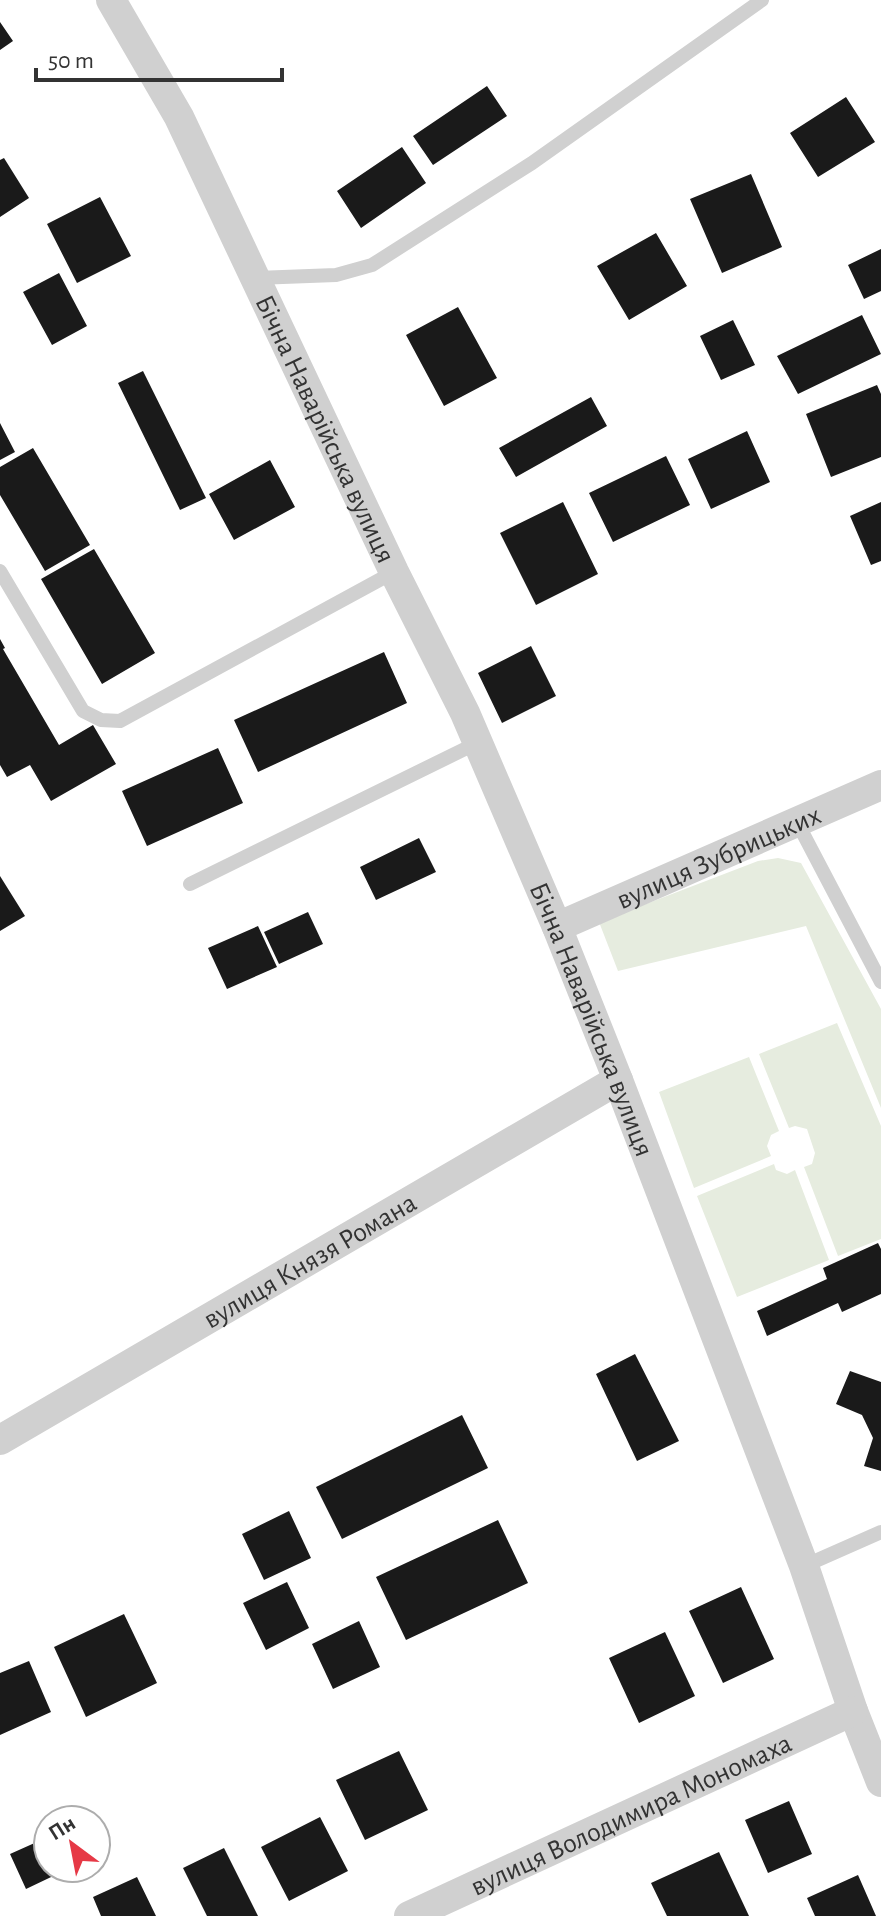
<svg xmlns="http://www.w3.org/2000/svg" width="881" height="1916" viewBox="0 0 881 1916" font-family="'Alegreya Sans',sans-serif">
  <rect width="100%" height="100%" fill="#fff"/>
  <path fill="#e6ecdf" d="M778 858 801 863 881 1009V1108L806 926 618 971 599 922 758 861Z
    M837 1023 881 1126V1239L838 1256 804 1167 812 1164 815 1153 807 1129 795 1126 789 1128 759 1054Z
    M749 1057 779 1131 771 1135 767 1146 771 1156 694 1188 659 1092Z
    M774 1164 776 1170 787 1174 795 1170 829 1260 737 1297 697 1196Z"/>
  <path fill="#1a1a1a" d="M0 22 13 41 0 50Z
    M487 86 507 116 433 165 413 136Z
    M846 97 875 142 818 177 790 133Z
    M402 147 426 183 361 228 337 191Z
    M4 158 29 198 0 217V160Z
    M751 174 782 247 722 273 690 199Z
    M100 197 131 256 77 283 47 224Z
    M656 233 687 286 629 320 597 266Z
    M881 249V291L864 299 848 265Z
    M59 273 87 326 52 345 23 292Z
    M458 307 497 378 444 406 406 335Z
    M862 315 881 354 798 394 777 356Z
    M733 320 755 365 721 380 700 336Z
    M143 371 206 498 180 510 118 383Z
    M877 385 881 394V457L831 477 806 414Z
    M591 397 607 426 516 477 499 448Z
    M0 423 15 452 0 460Z
    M747 431 770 482 711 509 688 459Z
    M33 448 90 545 45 571 0 495V467Z
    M666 456 690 505 613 542 589 493Z
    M270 460 295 507 234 540 209 494Z
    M563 502 598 574 536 605 500 533Z
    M881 502V561L871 565 850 516Z
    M94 549 155 653 102 684 41 579Z
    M0 639 5 648 3 649 59 745 93 725 116 764 51 801 30 765 7 777 0 765Z
    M531 646 556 696 502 723 478 673Z
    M384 652 407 703 258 772 234 720Z
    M218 748 243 803 147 846 122 791Z
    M419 838 436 872 376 900 360 867Z
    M0 876 25 916 0 931Z
    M308 912 323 944 279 964 264 932Z
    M258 926 277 967 227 989 208 948Z
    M878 1243 881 1249V1294L842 1312 838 1303 767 1336 757 1311 827 1279 823 1268Z
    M635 1354 679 1441 637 1461 596 1374Z
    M850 1371 881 1382V1471L864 1466 873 1438 862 1415 836 1404Z
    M462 1415 488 1468 342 1539 316 1487Z
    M289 1511 311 1558 264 1580 242 1534Z
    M498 1520 528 1583 406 1640 376 1577Z
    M287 1582 309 1628 266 1650 243 1603Z
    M741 1587 774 1659 723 1683 689 1611Z
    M124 1614 157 1683 86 1717 54 1647Z
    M359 1621 380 1667 333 1689 312 1644Z
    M665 1632 695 1696 639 1723 609 1658Z
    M29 1661 51 1712 0 1735V1673Z
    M399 1751 428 1810 365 1840 336 1780Z
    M789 1801 812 1854 768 1873 745 1820Z
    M320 1817 348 1871 289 1901 261 1847Z
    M48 1837V1868H70L26 1889 10 1854Z
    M224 1848 258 1916H207L183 1868Z
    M719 1852 749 1916H667L651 1883Z
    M858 1875 876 1916H815L807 1898Z
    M137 1877 156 1916H101L93 1897Z"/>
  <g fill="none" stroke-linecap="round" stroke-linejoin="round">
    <path stroke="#d0d0d0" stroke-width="14" d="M256 278 336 275 372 265 532 163 762 0
      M0 571 83 711 101 720 120 721 394 572
      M797 822 881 982
      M190 884 477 743
      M804 1566 881 1532"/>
    <g stroke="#d0d0d0" stroke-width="30">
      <path id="s1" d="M111 0 179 117 394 572 465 713 557 927 618 1080 804 1566 853 1711 881 1782"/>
      <path id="s2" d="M557 927 881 785"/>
      <path id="s3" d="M0 1440 618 1080"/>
      <path id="s4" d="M409 1916 853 1711"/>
    </g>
  </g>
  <g text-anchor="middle" stroke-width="8" stroke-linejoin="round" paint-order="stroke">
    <g font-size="28" fill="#333" stroke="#fff">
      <text dy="10" stroke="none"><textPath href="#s1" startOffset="480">Бічна Наварійська вулиця</textPath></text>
      <text dy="10" stroke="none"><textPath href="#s2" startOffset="176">вулиця Зубрицьких</textPath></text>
      <text dy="10" stroke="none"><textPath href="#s1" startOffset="1128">Бічна Наварійська вулиця</textPath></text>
      <text dy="10" stroke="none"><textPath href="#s3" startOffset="358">вулиця Князя Романа</textPath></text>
      <text dy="10" stroke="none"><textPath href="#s4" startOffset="244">вулиця Володимира Мономаха</textPath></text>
    </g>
  </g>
  <g transform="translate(72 1844) rotate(328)"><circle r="38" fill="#ffffff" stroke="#adadad" stroke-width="2"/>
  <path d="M0-6L14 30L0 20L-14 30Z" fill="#e63946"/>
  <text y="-12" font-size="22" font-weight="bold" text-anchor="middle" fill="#333333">Пн</text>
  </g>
  <path d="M36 68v12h246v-12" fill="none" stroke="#333333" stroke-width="4"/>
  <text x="48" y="68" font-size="24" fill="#333333" stroke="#ffffff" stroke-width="6" paint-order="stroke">50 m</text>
</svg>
